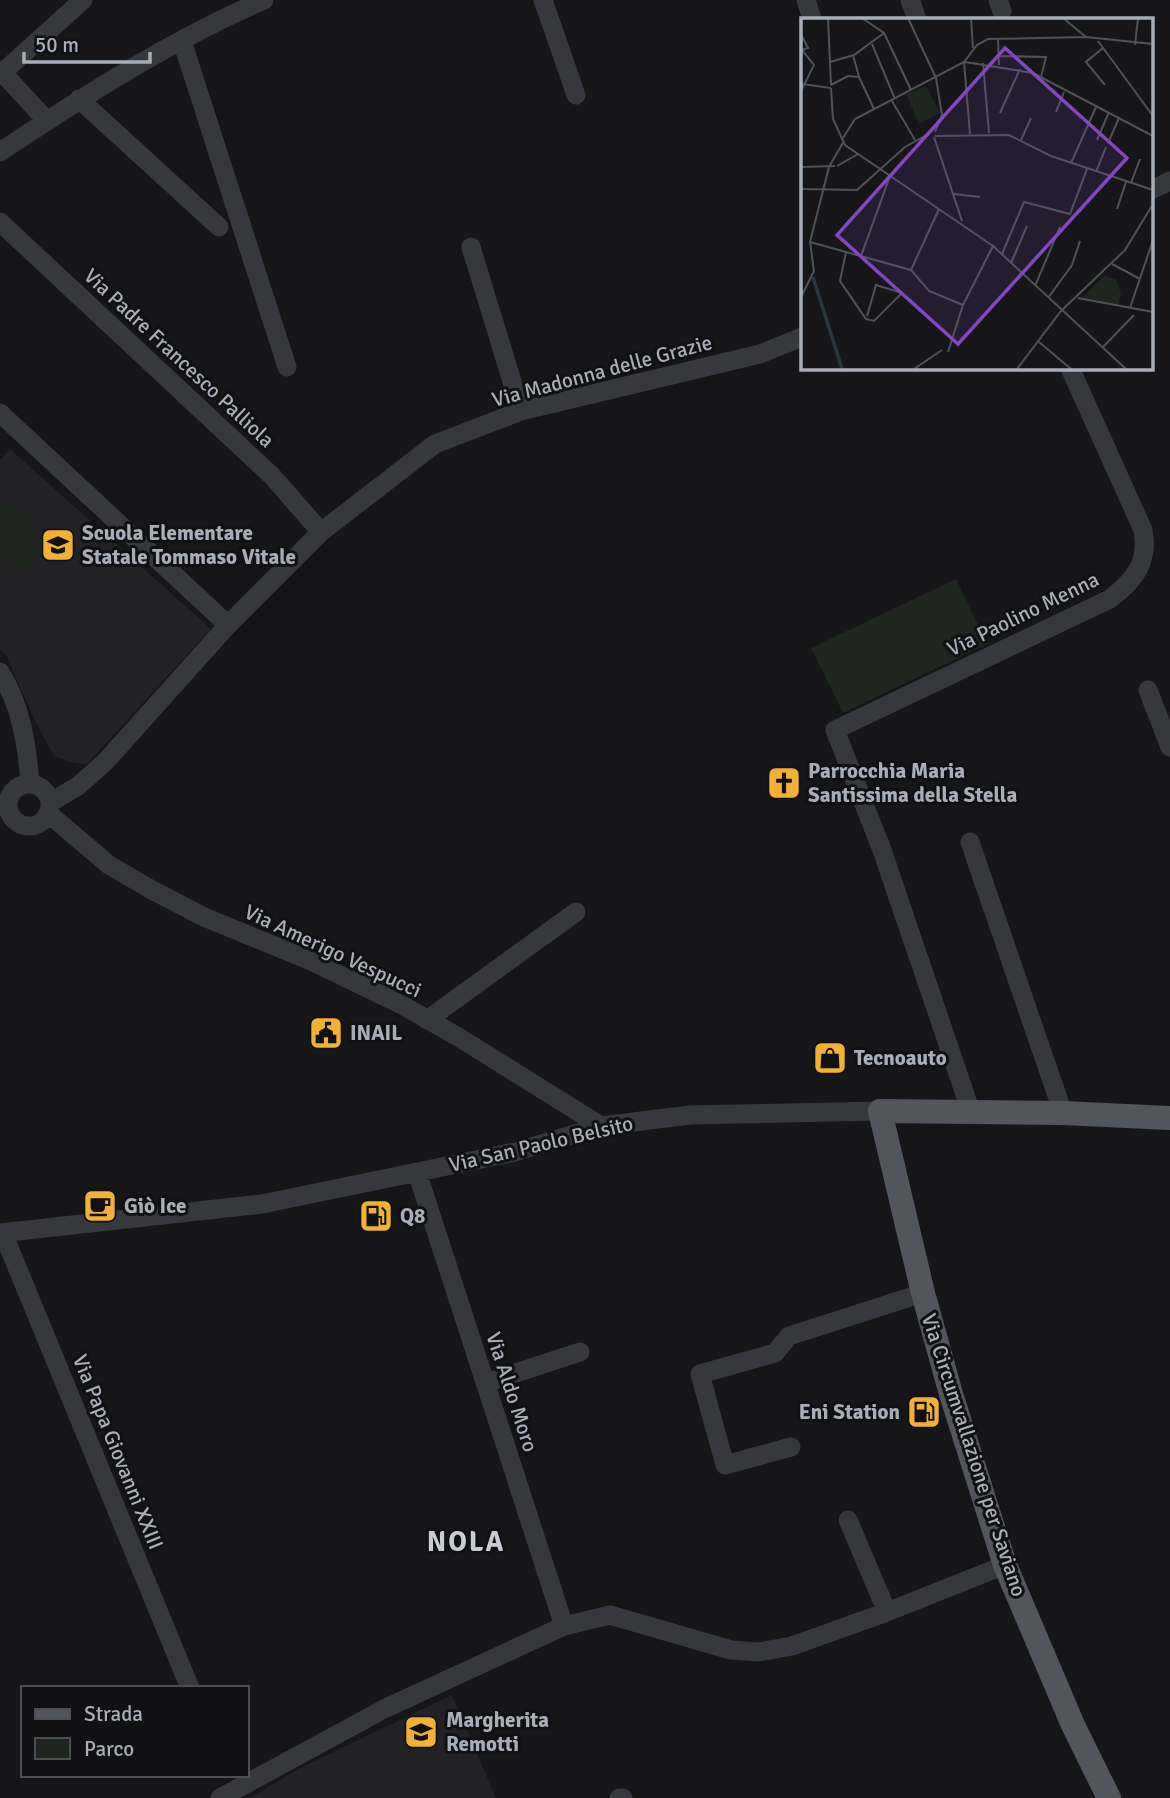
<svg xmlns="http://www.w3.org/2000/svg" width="1170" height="1798" viewBox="0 0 1170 1798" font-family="Signika,sans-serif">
  <rect width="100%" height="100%" fill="#161618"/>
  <path fill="#222225" d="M10 449 211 629 86 765 71 762 54 756 35 721 6 655 0 649V460Z
    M452 1695 496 1798H250L298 1769Z"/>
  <path fill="#1e261f" d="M0 495 52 543 23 575 0 554Z
    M956 579 987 644 843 713 811 648Z"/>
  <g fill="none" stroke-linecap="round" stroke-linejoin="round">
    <path stroke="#37383d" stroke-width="19" d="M543 0 576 95
      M806 0 812 19
      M910 0 917 19
      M998 0 1002 11
      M182 41 287 367
      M0 70 47 121
      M2 73 83 0
      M79 99 219 227
      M0 152C84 96 171 40 264 0
      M1151 190 1170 181
      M0 222 272 476 321 532
      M471 247 521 411
      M0 413 228 625
      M0 672C21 705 27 745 30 783
      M1148 690 1170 747
      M8 805a21 21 0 1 1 42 0a21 21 0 1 1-42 0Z
      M51 802 78 786 105 762 228 625 321 532 435 444 521 411 760 354 802 337
      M49 814 109 865 152 890 204 917 311 961 404 1006 460 1038 601 1126
      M970 842 1063 1113
      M427 1020 576 912
      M971 1112 882 850 835 730 1110 599C1135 580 1149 562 1143 530L1070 368
      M417 1172 564 1626
      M0 1233 262 1204 515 1152 601 1126 690 1115 880 1111
      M3 1233 190 1688
      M485 1383 580 1352
      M791 1447 725 1465 700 1374 775 1353 789 1336 923 1293
      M848 1520 887 1612
      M220 1798 384 1709 564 1626 610 1615 731 1650 758 1652 792 1646 887 1612 1005 1565
      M619 1798H623"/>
    <path stroke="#53555c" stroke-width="24" d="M1109 1798 1073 1725 1005 1565 951 1394 923 1293 880 1111 1063 1113 1170 1118"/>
  </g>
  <defs>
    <symbol id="school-square" viewBox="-11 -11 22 22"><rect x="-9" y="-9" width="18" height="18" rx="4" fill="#f2b134" stroke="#111113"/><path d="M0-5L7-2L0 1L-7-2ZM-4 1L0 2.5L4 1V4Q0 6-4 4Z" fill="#111"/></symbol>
    <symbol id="church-square" viewBox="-11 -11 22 22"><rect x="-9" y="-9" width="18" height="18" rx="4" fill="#f2b134" stroke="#111113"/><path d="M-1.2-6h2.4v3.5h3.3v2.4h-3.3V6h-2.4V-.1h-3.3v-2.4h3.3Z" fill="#111"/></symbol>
    <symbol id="civic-square" viewBox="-11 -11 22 22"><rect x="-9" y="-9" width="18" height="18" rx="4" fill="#f2b134" stroke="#111113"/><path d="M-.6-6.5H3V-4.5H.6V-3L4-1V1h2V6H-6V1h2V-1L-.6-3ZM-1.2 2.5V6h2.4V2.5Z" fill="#111"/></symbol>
    <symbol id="shop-square" viewBox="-11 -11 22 22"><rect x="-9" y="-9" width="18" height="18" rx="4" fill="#f2b134" stroke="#111113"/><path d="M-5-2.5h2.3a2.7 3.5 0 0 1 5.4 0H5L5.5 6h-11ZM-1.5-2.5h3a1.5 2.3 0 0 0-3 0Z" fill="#111"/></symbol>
    <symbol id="cafe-square" viewBox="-11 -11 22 22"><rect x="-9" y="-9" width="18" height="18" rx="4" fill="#f2b134" stroke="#111113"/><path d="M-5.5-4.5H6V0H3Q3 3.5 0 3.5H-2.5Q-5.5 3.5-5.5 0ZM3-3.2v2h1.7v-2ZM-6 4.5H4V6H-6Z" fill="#111"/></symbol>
    <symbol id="fuel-square" viewBox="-11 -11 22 22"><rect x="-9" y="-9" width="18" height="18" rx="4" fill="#f2b134" stroke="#111113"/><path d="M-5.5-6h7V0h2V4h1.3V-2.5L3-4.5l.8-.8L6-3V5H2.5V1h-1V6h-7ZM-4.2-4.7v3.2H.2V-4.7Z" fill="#111"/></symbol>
  </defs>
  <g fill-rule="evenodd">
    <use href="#school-square" x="39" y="526" width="38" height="38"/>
    <use href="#church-square" x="765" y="764" width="38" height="38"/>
    <use href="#civic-square" x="307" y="1014" width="38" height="38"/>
    <use href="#shop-square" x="811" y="1039" width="38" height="38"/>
    <use href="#cafe-square" x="81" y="1187" width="38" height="38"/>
    <use href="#fuel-square" x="357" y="1197" width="38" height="38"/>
    <use href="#fuel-square" x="905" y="1393" width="38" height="38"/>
    <use href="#school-square" x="402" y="1713" width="38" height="38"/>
  </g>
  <g text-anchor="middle" stroke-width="6" stroke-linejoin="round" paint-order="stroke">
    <g font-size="21" fill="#a8adb8" stroke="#111113">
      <text transform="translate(179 358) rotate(43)" y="7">Via Padre Francesco Palliola</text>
      <text transform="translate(602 371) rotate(-15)" y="7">Via Madonna delle Grazie</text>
      <text transform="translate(1023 614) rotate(-26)" y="7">Via Paolino Menna</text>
      <text transform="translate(333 951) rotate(25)" y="7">Via Amerigo Vespucci</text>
      <text transform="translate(541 1144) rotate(-13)" y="7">Via San Paolo Belsito</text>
      <text transform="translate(512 1392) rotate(72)" y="7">Via Aldo Moro</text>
      <text transform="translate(118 1452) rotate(68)" y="7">Via Papa Giovanni XXIII</text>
      <text transform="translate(974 1455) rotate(72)" y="7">Via Circumvallazione per Saviano</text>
    </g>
    <g font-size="21" font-weight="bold" fill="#a8adb8" stroke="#111113" text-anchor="start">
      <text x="82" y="540">Scuola Elementare<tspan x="82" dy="24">Statale Tommaso Vitale</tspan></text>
      <text x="808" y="778">Parrocchia Maria<tspan x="808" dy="24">Santissima della Stella</tspan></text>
      <text x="350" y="1040">INAIL</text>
      <text x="854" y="1065">Tecnoauto</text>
      <text x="124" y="1213">Giò Ice</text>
      <text x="400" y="1223">Q8</text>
      <text x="900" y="1419" text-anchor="end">Eni Station</text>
      <text x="446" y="1727">Margherita<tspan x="446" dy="24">Remotti</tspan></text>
    </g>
    <g font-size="28" font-weight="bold" letter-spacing="2" fill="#c9ccd4" stroke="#111113">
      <text x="466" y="1551">NOLA</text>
    </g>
  </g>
  <g transform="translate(801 18)">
    <rect width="352" height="352" fill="#161618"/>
    <path d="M125 68 139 95 118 106 105 76ZM303 258 315 261 320 276 317 287 282 279Z" fill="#1e261f"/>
    <path fill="none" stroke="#2c353c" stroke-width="3.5" d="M12 259 41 351"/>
    <path fill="none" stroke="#505258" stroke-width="2" d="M27 0 30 67M61 0 83 15 110 72M107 0 135 60 141 97 134 114M170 0 172 30M262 0 285 19M0 16 7 30 1 32 13 47 0 73M197 21 198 47M297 23 352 98M71 26 94 81M334 27 337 0M302 30 285 44 304 67M52 37 58 59M197 38 245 39 240 59M29 44 53 37 83 15M163 44 169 116M164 44 232 55 352 118M182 45 188 115M58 59 73 91M1 66 30 70M30 67 47 58 58 59M30 70 32 101 44 127 192 228M91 83 114 122M255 94 263 74M199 95 219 51M134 118 208 117 250 138 352 172M133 119 161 203M42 120 54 101 163 44 176 27 187 21 285 19 352 26M220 122 230 100M296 122 308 94M307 125 318 100M270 145 295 89M36 148 57 136M0 149 34 148M295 154 305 129M330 165 339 141M0 171 56 172 104 129 129 115M153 176 179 179M316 191 325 164M9 224 110 252 128 273 162 287M45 234 39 263 65 301 73 303 101 275 75 267 66 298M201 236 223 184 269 196 286 151M60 238 89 158M210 245 226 208M311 246 339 261M110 252 138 191M234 268 259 209M0 279 13 253 9 224 28 149 43 123M247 280 271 247 279 223M277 280 352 294M329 290 352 222M238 324 270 351M302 329 333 297M147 334 162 287 192 228 325 351M113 351 141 332M216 351 260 293 324 232 352 186"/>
    <path fill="#8446be" fill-opacity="0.15" stroke="#8446be" stroke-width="3.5" d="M204 30 326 140 157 326 36 217Z"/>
    <rect width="352" height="352" fill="none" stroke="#a8adb8" stroke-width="3.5"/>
  </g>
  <rect x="21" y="1686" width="228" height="91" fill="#111113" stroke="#4d4f55" stroke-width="2"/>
  <rect x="35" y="1709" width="35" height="10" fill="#53555c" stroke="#4d4f55" stroke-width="2"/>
  <text x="84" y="1721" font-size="21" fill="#a8adb8">Strada</text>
  <rect x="35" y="1738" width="35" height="21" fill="#1e261f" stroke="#4d4f55" stroke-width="2"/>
  <text x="84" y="1756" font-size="21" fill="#a8adb8">Parco</text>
  <path d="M24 52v10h126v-10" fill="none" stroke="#a8adb8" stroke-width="3.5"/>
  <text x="35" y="52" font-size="21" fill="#a8adb8" stroke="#111113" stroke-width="5" paint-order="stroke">50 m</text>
</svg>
